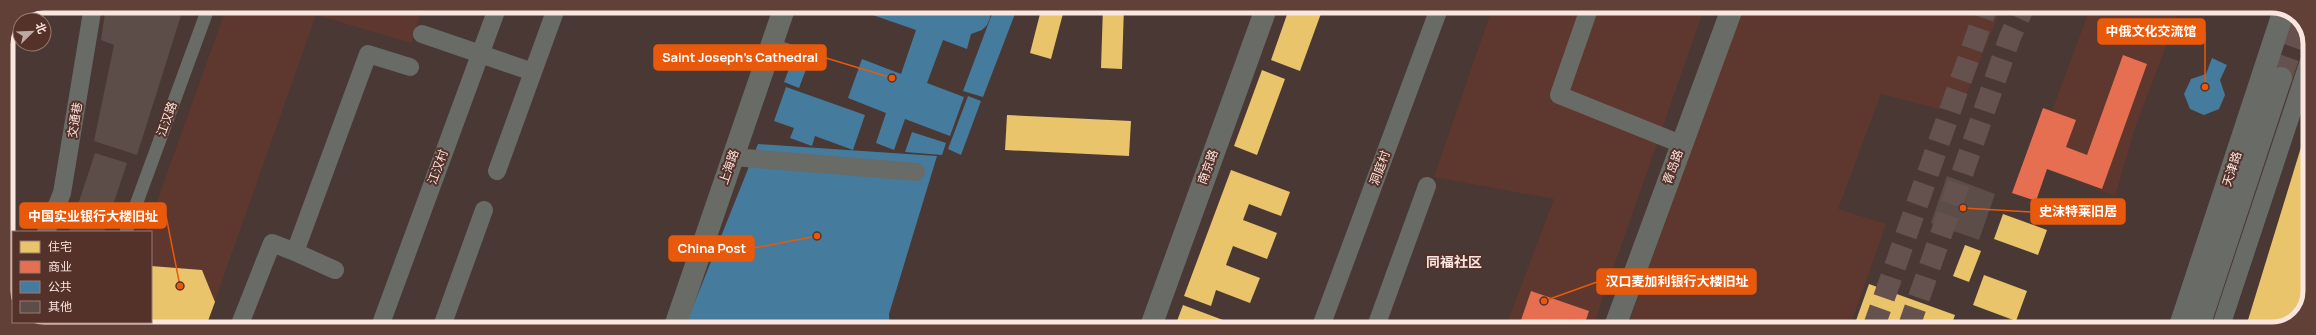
<svg xmlns="http://www.w3.org/2000/svg" width="2316" height="335" viewBox="0 0 2316 335" font-family="Manrope,'Noto Sans SC',sans-serif">
  <rect width="100%" height="100%" fill="#4a3834"/>
  <path fill="#5e382f" d="M227 6H422L412 43 316 15 205 329H118L117 322H151V232H146Z
    M1493 6H1705L1592 329H1505L1554 199 1434 177Z
    M1742 6H2002L1963 103 1943 110 1881 94 1838 209 1886 224 1849 329H1627Z
    M2091 6H2181L2135 128 2115 196 2047 169 2036 201 2012 193 2043 108 2052 111Z"/>
  <path fill="#e9c46a" d="M1042 6H1065L1051 59 1030 53Z
    M1103 6H1124L1122 69 1101 68Z
    M1290 6 1323 8 1300 71 1271 60Z
    M1262 70 1285 79 1257 155 1234 146Z
    M1007 115 1131 121 1129 156 1005 150Z
    M2302 144 2310 145V296L2297 319 2281 326 2248 320Z
    M1231 170 1290 192 1281 216 1249 204 1243 220 1277 233 1267 259 1233 246 1226 265 1260 278 1250 303 1216 290 1211 306 1184 296Z
    M2003 214 2047 230 2038 255 1994 239Z
    M1965 245 1981 251 1969 282 1953 276Z
    M151 266 202 270 215 302 205 329H118L117 322H151Z
    M1984 275 2027 291 2016 321 1973 305Z
    M1869 284 1955 315 1950 329H1905L1885 322 1882 329H1853Z
    M1183 305 1247 329H1174Z
    M1963 324 1976 329H1961Z"/>
  <path fill="#e76f51" d="M2123 55 2147 64 2102 189 2047 169 2036 201 2012 193 2043 108 2076 120 2066 147 2087 155Z
    M1531 291 1589 311 1583 329H1518Z"/>
  <path fill="#457b9d" d="M866 6H990V18L987 25 982 30 971 34 967 49 943 40 927 83 964 97 950 136 905 119 894 150 876 143 886 113 848 98 862 59 901 74 916 30 864 12Z
    M995 6H1018L983 97 963 91Z
    M2212 58 2227 65 2220 80 2225 95 2219 109 2204 115 2190 109 2184 94 2191 79 2206 74Z
    M792 61 807 67 799 88 784 82Z
    M786 87 865 115 853 150 815 136 812 146 790 138 794 128 774 121Z
    M968 96 981 101 961 155 948 149Z
    M912 132 946 143 942 155 905 152Z
    M758 144 937 156 889 314 890 329H684Z"/>
  <path fill="#5c4d49" d="M106 6H184L137 155 94 141 114 45 101 40Z
    M95 153 127 163 104 232H69Z
    M1947 176 1995 194 1979 240 1931 223Z
    M29 322H76L73 329H39Z"/>
  <g fill="none" stroke-linecap="round" stroke-linejoin="round">
    <path stroke="#65524e" stroke-width="22" stroke-dasharray="22 11" stroke-linecap="butt" d="M2281 78 2301 21
      M1873 329 1987 6
      M1908 329 2010 37 2024 6"/>
    <path stroke="#696b67" stroke-width="13" d="M126 232 209 6
      M94 329 97 322"/>
    <path stroke="#696b67" stroke-width="18" d="M1590 6 1559 95 1681 144
      M422 34 533 72
      M771 47 809 60
      M733 157 916 172
      M497 171 557 6
      M46 232 62 193 93 6
      M295 252 335 270
      M9 301 13 296
      M238 329 272 243 295 252 368 54 410 67
      M379 329 498 6
      M441 329 484 210
      M1320 329 1440 6
      M1375 329 1427 186
      M2220 329 2310 58"/>
    <path stroke="#696b67" stroke-width="22" d="M674 329 785 6
      M1150 329 1267 6
      M1614 329 1733 6
      M2179 329 2284 10
      M2198 329 2281 78"/>
  </g>
  <g text-anchor="middle" stroke-width="4" stroke-linejoin="round" paint-order="stroke">
    <g font-size="12" fill="#fbe5df" stroke="#54322a">
      <text transform="translate(167 119) rotate(-70)" y="4">江汉路</text>
      <text transform="translate(75 120) rotate(-81)" y="4">交通巷</text>
      <text transform="translate(438 167) rotate(-70)" y="4">江汉村</text>
      <text transform="translate(729 167) rotate(-71)" y="4">上海路</text>
      <text transform="translate(1208 167) rotate(-70)" y="4">南京路</text>
      <text transform="translate(1673 167) rotate(-70)" y="4">青岛路</text>
      <text transform="translate(1380 168) rotate(-70)" y="4">洞庭村</text>
      <text transform="translate(2232 169) rotate(-72)" y="4">天津路</text>
    </g>
    <g font-size="14" font-weight="bold" fill="#fbe5df" stroke="#54322a">
      <text x="1454" y="267">同福社区</text>
    </g>
  </g>
  <path d="M0 0H2316V335H0ZM44 13H2272A31 31 0 0 1 2303 44V291A31 31 0 0 1 2272 322H44A31 31 0 0 1 13 291V44A31 31 0 0 1 44 13Z" fill="#614038" fill-rule="evenodd"/>
  <path fill="none" stroke="#fbe5df" stroke-width="5" d="M44 13H2272A31 31 0 0 1 2303 44V291A31 31 0 0 1 2272 322H44A31 31 0 0 1 13 291V44A31 31 0 0 1 44 13Z"/>
  <path fill="none" stroke="#e8590c" stroke-width="1.5" d="M2205 87L2205 32M892 78L826 58M1963 208L2031 212M180 286L166 216M817 236L754 248M1544 301L1597 282"/>
  <g fill="#e8590c" stroke="#54322a" stroke-width="1.5">
    <circle cx="2205" cy="87" r="4"/>
    <circle cx="892" cy="78" r="4"/>
    <circle cx="1963" cy="208" r="4"/>
    <circle cx="180" cy="286" r="4"/>
    <circle cx="817" cy="236" r="4"/>
    <circle cx="1544" cy="301" r="4"/>
  </g>
  <g fill="#e8590c" stroke="#e8590c" stroke-width="1.5">
    <rect x="2098" y="19" width="107" height="25" rx="4"/>
    <rect x="654" y="45" width="172" height="25" rx="4"/>
    <rect x="2031" y="199" width="94" height="25" rx="4"/>
    <rect x="20" y="203" width="146" height="25" rx="4"/>
    <rect x="669" y="236" width="85" height="25" rx="4"/>
    <rect x="1597" y="269" width="159" height="25" rx="4"/>
  </g>
  <g font-size="13" text-anchor="middle" font-weight="bold" fill="#fff">
    <text x="2151" y="36">中俄文化交流馆</text>
    <text x="740" y="62">Saint Joseph's Cathedral</text>
    <text x="2078" y="216">史沫特莱旧居</text>
    <text x="93" y="221">中国实业银行大楼旧址</text>
    <text x="712" y="253">China Post</text>
    <text x="1677" y="286">汉口麦加利银行大楼旧址</text>
  </g>
  <rect x="12" y="231" width="140" height="92" fill="#54322a" stroke="#977a72"/>
  <rect x="20" y="241" width="20" height="12" fill="#e9c46a" stroke="#977a72"/>
  <text x="48" y="251" font-size="12" fill="#fbe5df">住宅</text>
  <rect x="20" y="261" width="20" height="12" fill="#e76f51" stroke="#977a72"/>
  <text x="48" y="271" font-size="12" fill="#fbe5df">商业</text>
  <rect x="20" y="281" width="20" height="12" fill="#457b9d" stroke="#977a72"/>
  <text x="48" y="291" font-size="12" fill="#fbe5df">公共</text>
  <rect x="20" y="301" width="20" height="12" fill="#5c4d49" stroke="#977a72"/>
  <text x="48" y="311" font-size="12" fill="#fbe5df">其他</text>
  <g transform="translate(32 32) rotate(67)"><circle r="19" fill="#54322a" stroke="#977a72"/>
  <path d="M0-3L7 15L0 10L-7 15Z" fill="#bda8a3"/>
  <text y="-6" font-size="11" font-weight="bold" text-anchor="middle" fill="#fbe5df">北</text>
  </g>
</svg>
